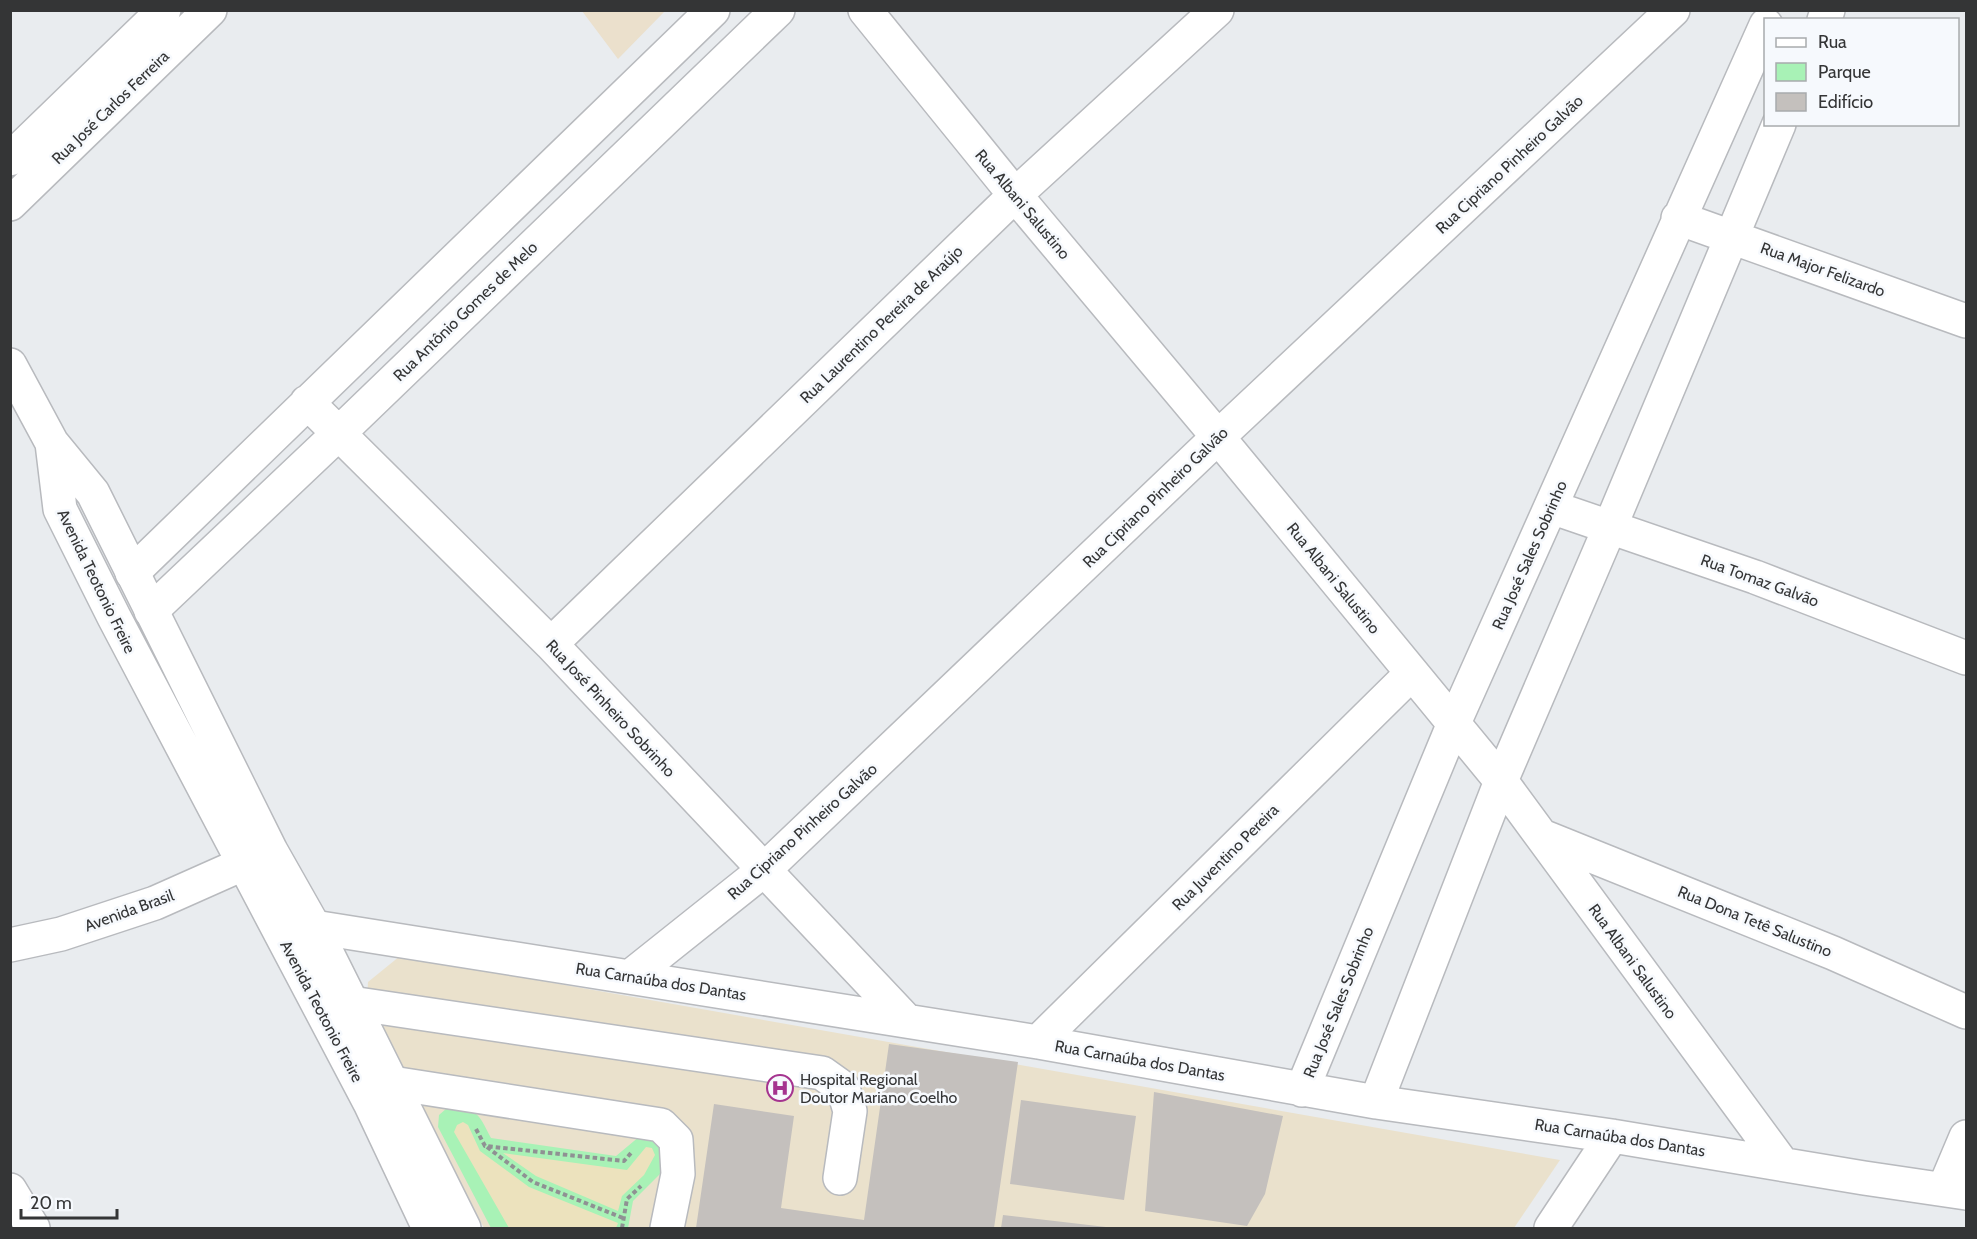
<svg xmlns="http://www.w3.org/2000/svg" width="1977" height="1239" viewBox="0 0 1977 1239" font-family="Cabin,sans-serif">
  <rect width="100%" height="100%" fill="#e9ecef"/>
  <path fill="#ebe0cc" d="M582 11H665L618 59Z"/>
  <path fill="#eae1cc" d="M400 956 1560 1160 1514 1228H484L367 1000 368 982Z"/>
  <path fill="#a8f2b6" d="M447 1108C478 1109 477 1111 491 1138L616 1156 640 1136 662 1139 665 1169 633 1201 628 1228H491L438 1127 439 1115Z"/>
  <path fill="#ece2bd" d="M463 1122 468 1125 480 1151 529 1187 618 1223 616 1228H509L454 1132 457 1125Z
    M646 1147 652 1148 655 1155 644 1175 622 1196 618 1211 536 1176 503 1153 627 1170Z"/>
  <path fill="#c4c0bd" d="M889 1044 1018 1062 994 1228H696L714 1104 794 1116 781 1208 864 1220Z
    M1154 1092 1283 1116 1265 1194 1247 1226 1145 1211Z
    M1021 1100 1136 1116 1124 1200 1010 1184Z
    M1003 1215 1106 1227V1228H1001Z"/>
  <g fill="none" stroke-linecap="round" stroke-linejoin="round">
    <defs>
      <path id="minor" d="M865 10 1015 195 1218 437 1501 781 1781 1162
        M1824 20 1828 10
        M10 159 164 10
        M10 204 210 10
        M1678 218 1966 321
        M307 402 551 644 907 1021
        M1551 507 1755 577 1966 658
        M132 573 713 10
        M151 611 339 433 778 10
        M551 644 1015 195 1217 10
        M1542 836 1833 953 1966 1012
        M314 927 1038 1042 1376 1102 1612 1136 1864 1178 1966 1193
        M10 945 61 934 155 903 245 863
        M631 976 764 870 1218 437 1673 10
        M351 1003 822 1073 843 1088 850 1111 840 1178
        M1038 1042 1412 673
        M392 1083 661 1125 676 1140 678 1174 667 1228
        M1302 1090 1454 723 1766 25
        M1376 1102 1501 781 1610 527 1779 124
        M1944 1189 1966 1137
        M10 1190 33 1228
        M1551 1228 1612 1136"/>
      <path id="major" d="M10 365 52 443 93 493 271 851 314 927 464 1228
        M52 443 60 509 114 617 370 1103 429 1228"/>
    </defs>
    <use href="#minor" stroke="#b8babe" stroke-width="36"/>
    <use href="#major" stroke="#b8babe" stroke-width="36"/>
    <path stroke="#8f9193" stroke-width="4" stroke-dasharray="4.5 3" stroke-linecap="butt" d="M476 1129 485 1146 624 1161 631 1153
      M487 1147 533 1182 623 1218
      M622 1228 627 1199 641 1186"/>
    <use href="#minor" stroke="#fff" stroke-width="33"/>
    <use href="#major" stroke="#fff" stroke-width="33"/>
  </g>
  <defs>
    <symbol id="hospital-ring" viewBox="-11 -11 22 22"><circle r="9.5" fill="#f6f9fd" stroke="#a5348f" stroke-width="1.5"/><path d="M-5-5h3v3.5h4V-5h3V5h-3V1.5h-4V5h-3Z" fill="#a5348f"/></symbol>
  </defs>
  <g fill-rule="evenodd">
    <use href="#hospital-ring" x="765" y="1073" width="30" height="30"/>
  </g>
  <g text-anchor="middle" stroke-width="5" stroke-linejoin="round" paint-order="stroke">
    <g font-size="16" fill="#343536" stroke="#f6f9fd">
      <text transform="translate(110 107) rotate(-44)" y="6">Rua José Carlos Ferreira</text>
      <text transform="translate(1509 164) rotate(-43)" y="6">Rua Cipriano Pinheiro Galvão</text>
      <text transform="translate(1023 204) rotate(50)" y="6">Rua Albani Salustino</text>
      <text transform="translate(1823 269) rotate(20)" y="6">Rua Major Felizardo</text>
      <text transform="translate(465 311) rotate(-44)" y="6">Rua Antônio Gomes de Melo</text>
      <text transform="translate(881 324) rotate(-44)" y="6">Rua Laurentino Pereira de Araújo</text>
      <text transform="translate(1155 497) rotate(-44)" y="6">Rua Cipriano Pinheiro Galvão</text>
      <text transform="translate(1529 555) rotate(-66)" y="6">Rua José Sales Sobrinho</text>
      <text transform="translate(1334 578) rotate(51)" y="6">Rua Albani Salustino</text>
      <text transform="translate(1760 580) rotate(20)" y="6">Rua Tomaz Galvão</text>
      <text transform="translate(97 581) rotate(64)" y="6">Avenida Teotonio Freire</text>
      <text transform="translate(611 708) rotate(47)" y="6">Rua José Pinheiro Sobrinho</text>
      <text transform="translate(802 831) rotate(-42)" y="6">Rua Cipriano Pinheiro Galvão</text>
      <text transform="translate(1225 857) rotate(-45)" y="6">Rua Juventino Pereira</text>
      <text transform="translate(129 910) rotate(-20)" y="6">Avenida Brasil</text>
      <text transform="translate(1755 921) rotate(22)" y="6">Rua Dona Tetê Salustino</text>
      <text transform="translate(1633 961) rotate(54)" y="6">Rua Albani Salustino</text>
      <text transform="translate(661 981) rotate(9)" y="6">Rua Carnaúba dos Dantas</text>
      <text transform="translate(1338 1002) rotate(-68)" y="6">Rua José Sales Sobrinho</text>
      <text transform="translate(322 1011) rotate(62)" y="6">Avenida Teotonio Freire</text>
      <text transform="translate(1140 1060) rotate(10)" y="6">Rua Carnaúba dos Dantas</text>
      <text transform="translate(1620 1137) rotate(9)" y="6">Rua Carnaúba dos Dantas</text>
    </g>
    <g font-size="16" fill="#343536" stroke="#f6f9fd" text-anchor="start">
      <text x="800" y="1085">Hospital Regional<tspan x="800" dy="18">Doutor Mariano Coelho</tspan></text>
    </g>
  </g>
  <rect width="1977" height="1239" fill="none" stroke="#343536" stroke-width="24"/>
  <rect x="1764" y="18" width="195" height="108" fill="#f6f9fd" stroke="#a8abad" stroke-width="1.5"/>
  <rect x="1776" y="38" width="30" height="9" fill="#ffffff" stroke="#a8abad" stroke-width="1.5"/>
  <text x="1818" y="48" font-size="18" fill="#343536">Rua</text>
  <rect x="1776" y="63" width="30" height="18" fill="#a8f2b6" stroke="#a8abad" stroke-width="1.5"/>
  <text x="1818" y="78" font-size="18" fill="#343536">Parque</text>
  <rect x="1776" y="93" width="30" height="18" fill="#c4c0bd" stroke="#a8abad" stroke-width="1.5"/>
  <text x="1818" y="108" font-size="18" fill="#343536">Edifício</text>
  <path d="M21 1209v9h96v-9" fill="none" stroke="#343536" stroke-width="3"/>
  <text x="30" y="1209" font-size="18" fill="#343536" stroke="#f6f9fd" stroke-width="4.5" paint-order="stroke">20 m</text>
</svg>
